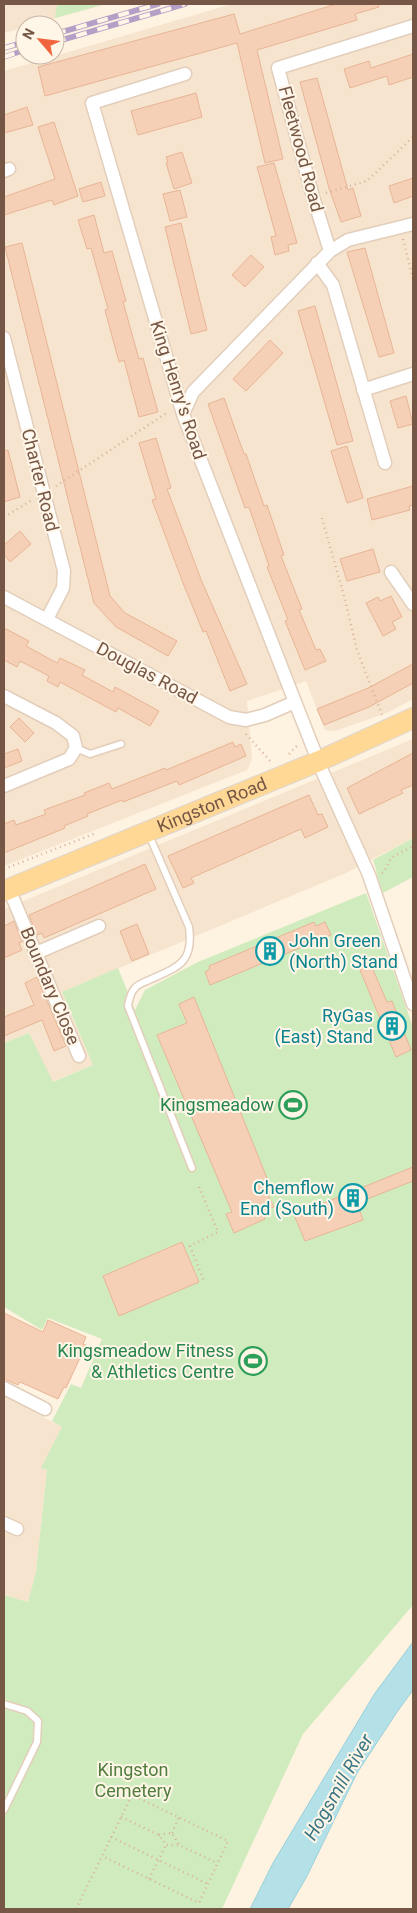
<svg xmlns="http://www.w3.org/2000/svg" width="417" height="1913" viewBox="0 0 417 1913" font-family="Roboto,sans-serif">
  <rect width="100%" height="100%" fill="#fef2e0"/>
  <path fill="#f6e4ce" d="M4 4H106L31 25H25V27L4 33Z
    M232 4H413V699L389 712 335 731 325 730 306 681 247 701 252 759 247 770 4 866V71Z
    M413 739V838L346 873 62 992 93 1065 52 1082 29 1033 4 1043V909Z
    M4 1396 62 1427 42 1468 47 1470 36 1572 28 1602 4 1595Z"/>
  <path fill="#d0ecbe" d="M57 4H106L55 18Z
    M413 838V877L381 894C377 882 378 871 373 860Z
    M366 893 413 1027V1605L303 1734 222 1909H4V1595L28 1602 36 1572 47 1470 41 1468 62 1427 52 1421 71 1384 81 1388 102 1339 48 1318 42 1330 4 1307V1043L29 1033 53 1082 93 1065 62 992 118 968 135 1010 145 990 198 962Z"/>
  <path fill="#b4e0e8" stroke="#99d0da" d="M413 1642V1690L397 1712 357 1773 307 1876 288 1909H250L273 1863 375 1693Z"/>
  <path fill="#f5cfb6" stroke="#e8b595" d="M336 4H379V7L355 14 357 20 257 50 283 159 265 163 237 43 45 96 38 67 234 14 240 34Z
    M413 54V77L389 85 387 76 350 88 344 69 369 61 371 68Z
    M317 78 348 190 353 188 361 216 341 222 329 188 300 82Z
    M196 93 202 117 138 135 131 111Z
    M27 107 33 125 4 133V115Z
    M54 122 78 196 54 205 52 200 4 215V197L55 179 38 127Z
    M182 152 192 183 174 189 166 163H168L166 157Z
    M274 163 297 243 288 245 289 251 275 255 271 237 276 236 257 167Z
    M413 178V196L394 203 389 186Z
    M101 182 105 196 83 202 79 189Z
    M180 190 187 217 170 221 163 194Z
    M94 215 104 253 112 251 126 301 123 302 139 359 143 358 158 412 139 417 124 360 119 362 105 310 108 309 91 248 87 249 78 220Z
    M181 223 207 330 191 334 165 227Z
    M22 243 110 596 125 613 177 641 168 656 116 627 94 603 5 247Z
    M365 248 394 353 379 357 347 252Z
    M251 255 264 267 245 287 232 275Z
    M315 306 353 441 337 445 298 311Z
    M270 340 283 353 246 391 233 379Z
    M406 396 413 424 398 428 390 401Z
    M224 398 244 454H246L264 506 267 505 284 555 281 556 302 609 299 610 316 650 320 649 326 661 305 670 285 621 288 620 267 567 269 566 249 507 245 508 208 404Z
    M156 438 171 488 167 489 202 582 247 684 230 691 206 631 203 632 183 583 152 500 156 499 139 443Z
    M347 446 363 498 347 503 331 451Z
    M8 450 20 497 4 502V451Z
    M413 486V505L409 506 410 510 372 520 367 499Z
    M20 531 31 544 10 562 4 554V545Z
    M373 549 380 572 347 581 340 559Z
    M391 596 402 617 392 622 396 629 383 636 366 603 378 597 380 601Z
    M4 628 29 641 26 646 57 663 60 658 85 670 82 675 113 692 115 687 159 711 150 726 118 708 116 712 60 682 58 687 47 681 49 676 20 661 17 667 4 660Z
    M413 664V683L369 707 324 725 317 709 368 688Z
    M19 718 34 733 25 742 10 727Z
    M233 742 235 747 241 744 246 756 179 785 177 781 123 802 122 800 87 814 88 816 64 826 65 828 4 853V824L14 820 16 825 46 814 44 810 85 795 84 793 109 783 112 789 165 768 166 770Z
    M18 749 22 761 4 768V754Z
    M413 753V785L401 790 403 793 359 814 347 788Z
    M309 795 318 815 322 814 328 827 305 838 301 829 191 878 194 883 183 888 168 856Z
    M145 864 156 889 44 938 42 933 37 935 29 915Z
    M14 921 22 942 19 943 22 950 4 958V926Z
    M314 922 316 926 325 922 331 935 210 985 205 972 210 969 209 966Z
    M137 924 149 954 132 961 120 931Z
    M371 965 387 1002 392 1001 411 1050 396 1057 360 970Z
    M37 977 66 1046 54 1051 42 1020 4 1036V1017L34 1005 25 983Z
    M194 997 273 1193 268 1195 274 1207 262 1211 265 1219 234 1233 226 1214 232 1212 157 1035 187 1023 179 1004Z
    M413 1167V1181L357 1203 363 1220 305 1241 294 1215Z
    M182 1242 199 1282 119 1316 103 1276Z
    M4 1313 43 1332 48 1320 86 1337 83 1344 86 1345 66 1388 64 1387 58 1399 20 1382 18 1385 4 1379Z"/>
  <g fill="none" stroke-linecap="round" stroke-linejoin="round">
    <defs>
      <path id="service" d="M76 748 90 754 121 744
        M149 835 189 927C194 963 178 967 149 980 145 982 138 984 135 988 130 993 129 1000 128 1006L192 1168
        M4 1704 27 1711 38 1721 37 1742 4 1810"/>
      <path id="minor" d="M185 74 92 103 183 414 295 702 323 773 369 875 413 1004
        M4 171 9 169
        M330 251 313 197 278 68 413 26
        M317 263 333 285 385 463
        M4 338 64 571 63 588 47 619
        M363 390 413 374
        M183 414 193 392 330 251 348 240 413 224
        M391 572 413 604
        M4 597 229 717 246 720 265 715 295 702
        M4 696 56 723 73 736 76 748 69 759 4 786
        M9 889 79 1056
        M36 953 99 926
        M4 1388 45 1409
        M4 1523 17 1529"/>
      <g id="primary">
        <path id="s1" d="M4 891 319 761 413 718"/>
      </g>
    </defs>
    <use href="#service" stroke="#e2cebb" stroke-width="9"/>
    <use href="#minor" stroke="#e2cebb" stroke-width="15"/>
    <use href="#primary" stroke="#ded7d3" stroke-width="22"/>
    <path stroke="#d9b299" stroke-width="2.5" stroke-dasharray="1 4" stroke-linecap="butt" d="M326 193 367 181 413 137
      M403 239 413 279
      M56 486 168 412
      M4 517 32 500
      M322 518 344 596 357 650 382 715
      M246 734 271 762
      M289 754 297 746
      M4 869 96 833
      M382 873 384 872 391 858 413 846
      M199 1187 218 1232 190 1246 204 1281
      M121 1817 159 1835 166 1845H179
      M172 1833 179 1817
      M159 1835 172 1833 179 1845 217 1863
      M111 1837 208 1884
      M149 1879 166 1845
      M76 1909 132 1795 228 1841 199 1903 102 1856"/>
    <use href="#service" stroke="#fff" stroke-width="6"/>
    <use href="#minor" stroke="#fff" stroke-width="12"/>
    <use href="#primary" stroke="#ffd896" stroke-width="20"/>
    <defs>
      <path id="rail" d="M55 34 158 4
        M55 42 185 4
        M4 48 25 42
        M4 57 25 50"/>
    </defs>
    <use href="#rail" stroke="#b49fc7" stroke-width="5.5"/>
    <use href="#rail" stroke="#fff6e8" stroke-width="4" stroke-dasharray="11" stroke-linecap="butt"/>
  </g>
  <defs>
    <symbol id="building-ring" viewBox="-11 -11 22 22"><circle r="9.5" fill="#fff6e8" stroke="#0f9aa8" stroke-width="1.5"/><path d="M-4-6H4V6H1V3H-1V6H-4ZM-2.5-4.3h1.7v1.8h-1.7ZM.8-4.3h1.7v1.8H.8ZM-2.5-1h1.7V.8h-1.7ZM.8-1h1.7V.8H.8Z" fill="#0f9aa8"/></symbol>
    <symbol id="stadium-ring" viewBox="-11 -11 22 22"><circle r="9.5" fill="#fff6e8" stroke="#2e9e5b" stroke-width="1.5"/><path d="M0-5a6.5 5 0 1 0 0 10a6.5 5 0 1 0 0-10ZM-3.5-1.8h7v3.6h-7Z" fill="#2e9e5b"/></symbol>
  </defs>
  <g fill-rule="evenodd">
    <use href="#building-ring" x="254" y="935" width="32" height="32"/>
    <use href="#building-ring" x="376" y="1010" width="32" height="32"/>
    <use href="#stadium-ring" x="277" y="1089" width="32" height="32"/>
    <use href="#building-ring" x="337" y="1182" width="32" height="32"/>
    <use href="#stadium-ring" x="237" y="1345" width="32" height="32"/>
  </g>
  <g text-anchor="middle" stroke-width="4" stroke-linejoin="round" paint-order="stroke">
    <g font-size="18" fill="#765746" stroke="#fff6e8">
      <text transform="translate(301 149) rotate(75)" y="6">Fleetwood Road</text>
      <text transform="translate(178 390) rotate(72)" y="6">King Henry's Road</text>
      <text transform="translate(40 480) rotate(76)" y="6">Charter Road</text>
      <text transform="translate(147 673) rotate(28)" y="6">Douglas Road</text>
      <text dy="6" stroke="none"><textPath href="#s1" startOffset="225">Kingston Road</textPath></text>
      <text transform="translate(50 986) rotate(67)" y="6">Boundary Close</text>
    </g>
    <g font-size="18" fill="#0d838f" stroke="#fff6e8" text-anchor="end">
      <text x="289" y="947" text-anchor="start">John Green<tspan x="289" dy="21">(North) Stand</tspan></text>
      <text x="373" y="1022">RyGas<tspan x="373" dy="21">(East) Stand</tspan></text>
      <text x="334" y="1194">Chemflow<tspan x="334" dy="21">End (South)</tspan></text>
    </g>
    <g font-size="18" fill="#27864d" stroke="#fff6e8" text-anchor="end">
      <text x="274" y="1111">Kingsmeadow</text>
      <text x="234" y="1357">Kingsmeadow Fitness<tspan x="234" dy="21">&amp; Athletics Centre</tspan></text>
    </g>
    <g font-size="18" fill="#507d3d" stroke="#fff6e8">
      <text x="133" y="1776">Kingston<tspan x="133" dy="21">Cemetery</tspan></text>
    </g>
    <g font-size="19" font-style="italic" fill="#3b7784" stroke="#fff6e8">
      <text transform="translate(338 1787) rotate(-60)" y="7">Hogsmill River</text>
    </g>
  </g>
  <rect width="417" height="1913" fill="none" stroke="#765746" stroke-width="10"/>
  <g transform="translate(40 40) rotate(298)"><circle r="24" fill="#fff6e8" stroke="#c8b6a7"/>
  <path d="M0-4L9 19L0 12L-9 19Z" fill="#f0653d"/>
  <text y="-8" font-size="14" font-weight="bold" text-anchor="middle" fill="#765746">N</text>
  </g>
</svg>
